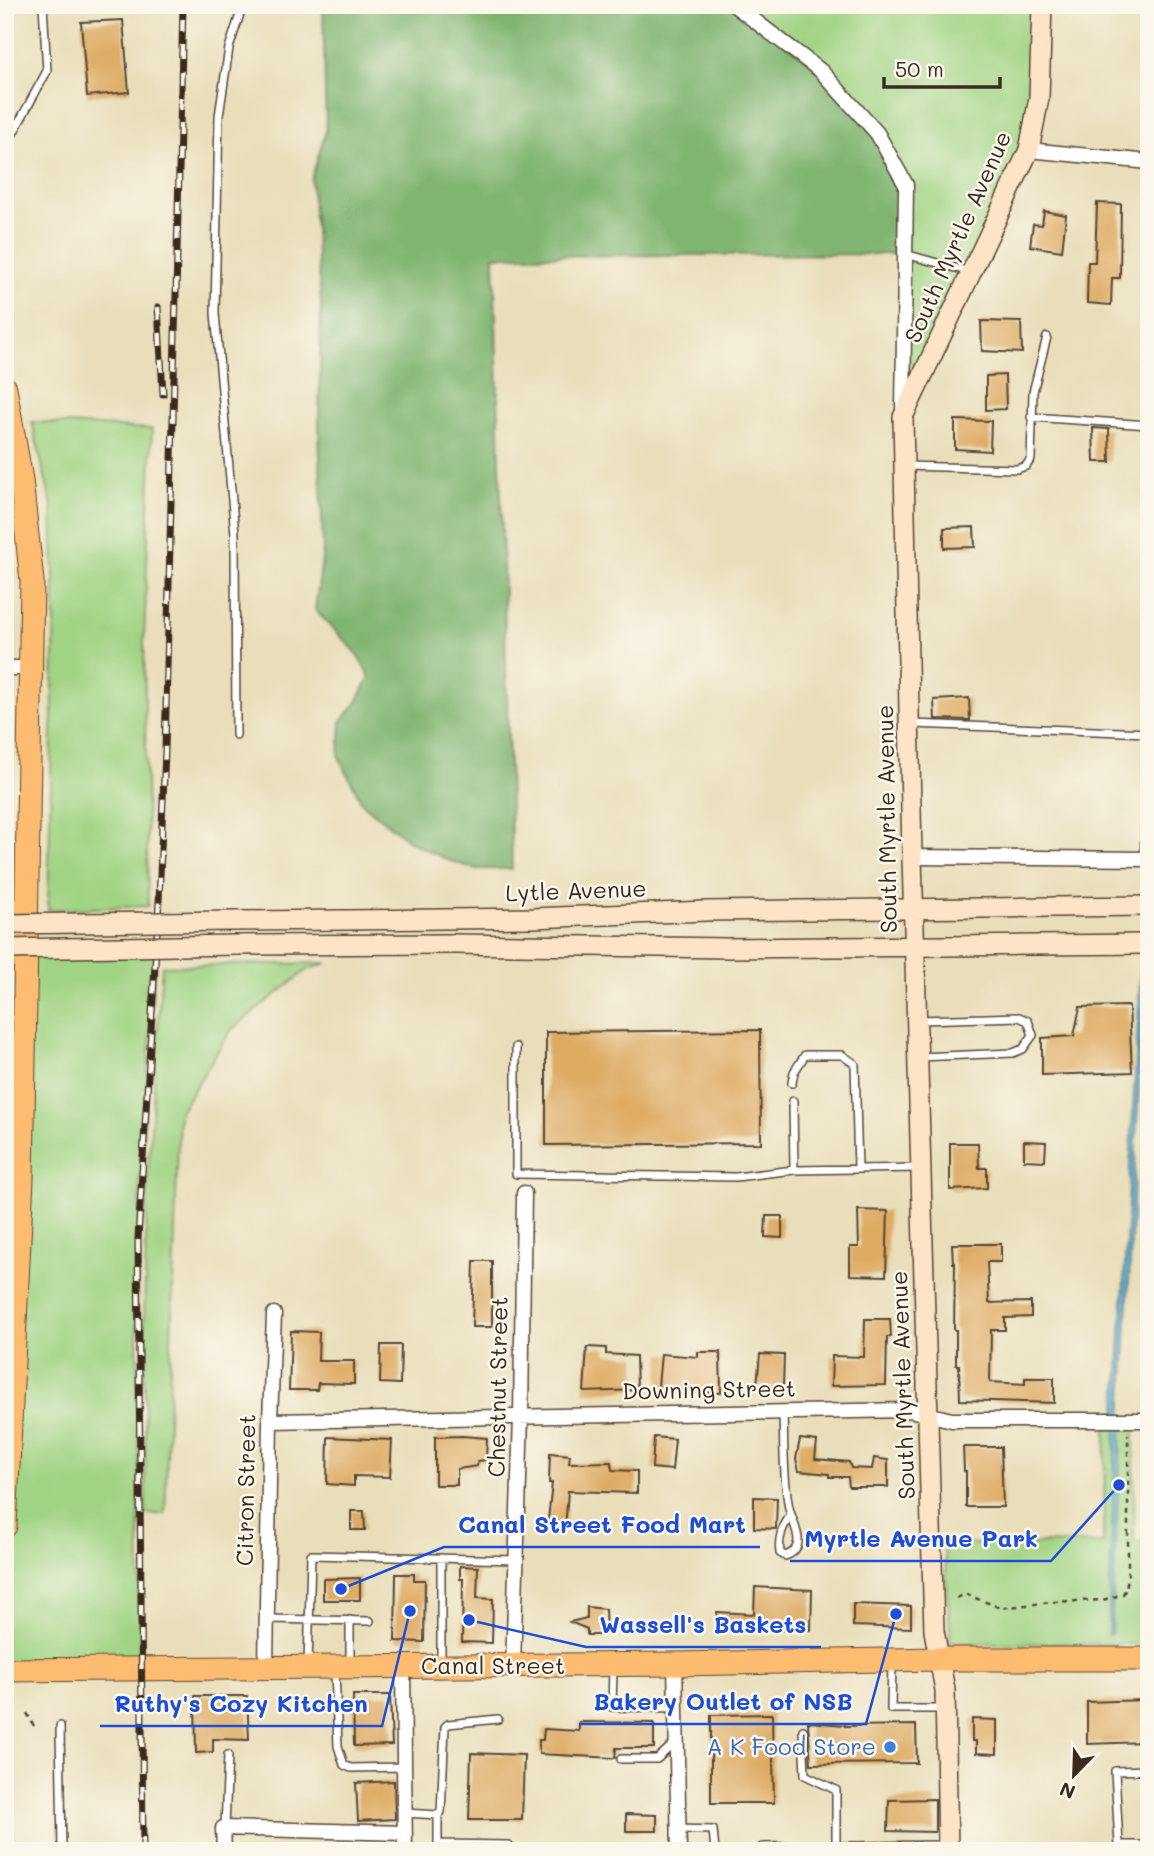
<svg xmlns="http://www.w3.org/2000/svg" width="1154" height="1856" viewBox="0 0 1154 1856" font-family="Mali,sans-serif">
  <rect width="100%" height="100%" fill="#fbf7ec"/>
  <filter id="ink" filterUnits="userSpaceOnUse"><feTurbulence type="fractalNoise" baseFrequency=".0143" numOctaves="2"/><feDisplacementMap in="SourceGraphic" scale="14" xChannelSelector="R" yChannelSelector="G"/><feConvolveMatrix kernelMatrix="1 2 1 2 8 2 1 2 1" color-interpolation-filters="sRGB"/></filter>
  <filter id="wash" filterUnits="userSpaceOnUse"><feTurbulence type="fractalNoise" baseFrequency=".00686" numOctaves="4" result="noise"/><feDisplacementMap in="SourceGraphic" scale="28" xChannelSelector="R" yChannelSelector="G"/><feGaussianBlur stdDeviation="1.57" result="paint"/><feColorMatrix in="noise" values="0 0 0 0 0 0 0 0 0 0 0 0 0 0 0 0 0 1.4 0 .05"/><feComposite in="paint" operator="in"/></filter>
  <g filter="url(#wash)">
    <rect width="100%" height="100%" fill="#e9deb9"/>
    <path fill="#a0d383" stroke="#6e7e50" stroke-width="2" d="M734 5H1041L1029 150 903 417 906 185Z
      M32 422 152 429 144 641 148 906 48 910 55 607 52 506Z
      M156 946 140 1189 137 1326 141 1668 5 1670V1526L26 952Z
      M327 963 307 970 231 1030 179 1113 165 1514H146L144 1325 147 1189 162 966Z
      M1134 1427V1542H1149V1644L951 1643 944 1544 1103 1543 1106 1428Z"/>
    <path fill="#80b571" stroke="#5e7048" stroke-width="2" d="M323 5H734L821 71 877 133 906 185 905 254 494 256 512 869H475L450 861 410 842 362 803 339 757 341 722 357 702 370 677 355 651 315 610 323 552 319 429 321 304 311 180 326 130Z"/>
    <path fill="#5eb5da" stroke="#4c707c" stroke-width="2" d="M1141 964H1145L1111 1634 1108 1635 1116 1430Z"/>
    <g id="blocks">
      <path fill="#deab63" d="M123 20 129 92 87 96 81 22Z
        M1097 203 1121 204 1120 278H1112L1111 305 1087 303 1088 262H1095Z
        M1044 211 1066 215 1062 251 1030 246 1033 224 1042 225Z
        M981 321 1021 322 1022 353 982 351Z
        M1005 375 1006 409 986 410V376Z
        M955 420 991 421 990 451 955 449Z
        M1093 428 1109 429 1110 462H1094Z
        M974 527 975 547 944 548V528Z
        M969 698 970 720 935 719 934 700Z
        M1129 1006 1132 1072 1042 1075V1038L1074 1036 1080 1007Z
        M760 1030 761 1143 546 1145V1032Z
        M1024 1141 1046 1142 1045 1161 1024 1160Z
        M950 1143H978L979 1168H987V1188L950 1190Z
        M858 1210 888 1211 886 1276 850 1275V1247H859Z
        M766 1216H782V1238L765 1237Z
        M952 1244H1001V1262H987L989 1303 1031 1302V1317L1005 1318V1330H991L990 1382 1025 1384V1378H1054V1403L960 1400 959 1365H956V1330H954L955 1263H953Z
        M474 1261H492V1327H472Z
        M865 1319H890L891 1337H887L886 1385 831 1386 832 1356 864 1357Z
        M291 1331 319 1332 318 1361H354V1384L318 1383 317 1390H289Z
        M381 1345H401L400 1384 380 1383Z
        M587 1347 606 1348V1354L636 1356 637 1390 584 1392Z
        M698 1352H720L721 1393 692 1392 658 1387 661 1354 698 1357Z
        M760 1354 784 1355 783 1387 757 1385Z
        M462 1436 487 1438 486 1460 478 1461 477 1466 457 1469V1485H435V1437Z
        M328 1437 392 1440 390 1477 354 1476V1486L327 1484Z
        M654 1437 675 1439 672 1470 652 1468Z
        M800 1439 817 1441 815 1459 849 1462 851 1468 872 1469 874 1458 888 1460V1487H849L848 1477H829V1474L799 1471 796 1459Z
        M963 1447H1001L1003 1507H966V1471H964Z
        M550 1453 570 1455 569 1463 611 1462 612 1470 637 1471V1493L568 1491 565 1530 547 1529 552 1483H549Z
        M754 1497 777 1498 776 1529 754 1528Z
        M351 1511H364L365 1530H351Z
        M460 1566 478 1567 477 1598 493 1599 492 1643 462 1642 463 1579H460Z
        M396 1574H414V1580H425L424 1642 395 1641Z
        M360 1578V1600H323V1579Z
        M755 1587 812 1590 811 1630 716 1631 717 1612 754 1614Z
        M853 1604 911 1606V1628L853 1626Z
        M587 1607 605 1609 606 1635H587V1629L570 1622 587 1618Z
        M353 1695H390L392 1745 354 1746Z
        M195 1696H247L249 1740 213 1739V1752L196 1753Z
        M1144 1700 1145 1742 1087 1744V1702Z
        M772 1714 774 1803H711V1715Z
        M972 1719 997 1720V1754L976 1753V1741H972Z
        M579 1722 654 1723V1748H616L615 1758 539 1754V1740H543L544 1729 579 1731Z
        M808 1722 845 1725V1726L916 1725 917 1763 811 1764Z
        M471 1753 524 1755 522 1820H469Z
        M394 1781 395 1819 358 1821 356 1783Z
        M935 1799V1832L888 1831 889 1800Z
        M626 1814 657 1815V1831H626Z"/>
    </g>
  </g>
  <g filter="url(#ink)">
    <use href="#blocks" fill-opacity="0" stroke="#554535" stroke-width="2"/>
    <g fill="none" stroke-linecap="round" stroke-linejoin="round">
      <defs>
        <path id="lane" d="M5 148 47 71 43 5
          M905 254 970 272
          M1031 417 1149 425
          M905 466 1017 469 1026 466 1031 459 1033 392 1047 337
          M912 724 1149 733
          M236 735 235 534 215 313 219 116 229 48 243 5
          M516 1047V1174L736 1177 794 1170 921 1168
          M919 1057 1013 1053 1023 1049 1033 1035 1028 1021 1019 1017 920 1020
          M792 1083 794 1072 805 1055H842L855 1064 858 1169
          M793 1101 794 1170
          M783 1413C784 1443 783 1473 788 1502 789 1515 798 1528 798 1540 798 1549 792 1554 785 1556L780 1553C778 1538 782 1527 791 1515
          M267 1619 370 1621
          M350 1620V1662
          M892 1662 891 1709H945
          M441 1663V1558
          M308 1666 311 1555 516 1560
          M613 1667 612 1707 675 1708
          M335 1670 338 1746 344 1765 351 1768 404 1767
          M60 1726 62 1851
          M803 1730 805 1775 836 1790V1846
          M621 1759H657L677 1741
          M1149 1770 1115 1771 1119 1845H1149
          M405 1813 438 1815 441 1812 445 1727 448 1724 498 1719
          M438 1815V1844L509 1845
          M225 1827 228 1755
          M679 1829 713 1830 715 1851
          M762 1847 947 1845"/>
        <path id="street" d="M734 5 821 71 877 133 906 185 903 412
          M1029 150 1149 162
          M5 668H32
          M912 857 1149 859
          M1148 859 1149 786
          M270 1421 910 1410 952 1420H1149
          M675 1664 679 1851
          M403 1666 405 1851
          M513 1666 521 1416 524 1193
          M266 1667 270 1421 274 1314
          M224 1851 223 1828 405 1833"/>
        <path id="secondary" d="M236 921 533 918 706 911 1149 906
          M236 945 454 944 728 948 1149 944
          M948 1851 945 1690 934 1631 912 857 903 417 1029 150 1039 98 1042 5"/>
        <path id="primary" d="M5 388 21 480 32 581 22 1179 5 1526
          M5 911 13 913 26 924
          M5 1670 675 1664 939 1659H1149"/>
      </defs>
      <use href="#lane" stroke="#554535" stroke-width="10"/>
      <use href="#street" stroke="#554535" stroke-width="17"/>
      <use href="#secondary" stroke="#554535" stroke-width="22"/>
      <use href="#primary" stroke="#554535" stroke-width="25"/>
      <path stroke="#554535" stroke-width="2.5" stroke-dasharray="5 5" stroke-linecap="butt" d="M957 1598 965 1594 1001 1608 1052 1602 1103 1600 1123 1594 1126 1589 1128 1577V1434
        M27 1713 34 1726"/>
      <use href="#lane" stroke="#fff" stroke-width="7"/>
      <use href="#street" stroke="#fff" stroke-width="14"/>
      <use href="#secondary" stroke="#fee4c6" stroke-width="19"/>
      <use href="#primary" stroke="#fdbc70" stroke-width="23"/>
      <defs>
        <path id="rail" d="M158 307 163 394
          M143 1851 138 1238 159 901 165 750 183 5"/>
      </defs>
      <use href="#rail" stroke="#3b2a1e" stroke-width="7"/>
      <use href="#rail" stroke="#fbf7ec" stroke-width="4.5" stroke-dasharray="13" stroke-linecap="butt"/>
      <defs>
        <path id="secondary-bridge" d="M5 924 236 921
          M5 949 236 945"/>
      </defs>
      <use href="#secondary-bridge" stroke="#554535" stroke-width="22" stroke-linecap="butt"/>
      <use href="#secondary-bridge" stroke="#fee4c6" stroke-width="19"/>
    </g>
  </g>
  <circle fill="#3f7fe0" stroke="#fbf7ec" stroke-width="2.5" cx="890" cy="1747" r="7"/>
  <g text-anchor="middle" stroke-width="5" stroke-linejoin="round" paint-order="stroke">
    <g font-size="23" fill="#3b2a1e" stroke="#fbf7ec">
      <text transform="translate(958 237) rotate(-66)" y="8">South Myrtle Avenue</text>
      <text transform="translate(887 819) rotate(-91)" y="8">South Myrtle Avenue</text>
      <text transform="translate(576 891) rotate(-2)" y="8">Lytle Avenue</text>
      <text transform="translate(903 1385) rotate(-92)" y="8">South Myrtle Avenue</text>
      <text transform="translate(498 1387) rotate(-89)" y="8">Chestnut Street</text>
      <text transform="translate(709 1390) rotate(-1)" y="8">Downing Street</text>
      <text transform="translate(246 1490) rotate(-89)" y="8">Citron Street</text>
      <text x="493" y="1674">Canal Street</text>
    </g>
    <g font-size="23" fill="#366cbe" stroke="#fbf7ec" text-anchor="end">
      <text x="876" y="1755">A K Food Store</text>
    </g>
  </g>
  <path fill="none" stroke="#1d4ed8" stroke-width="2.5" d="M341 1589L444 1547H760M1119 1485L1051 1561H790M469 1620L586 1647H821M896 1614L866 1724H579M410 1611L382 1726H100"/>
  <g fill="#1d4ed8" stroke="#fbf7ec" stroke-width="2.5">
    <circle cx="341" cy="1589" r="7"/>
    <circle cx="1119" cy="1485" r="7"/>
    <circle cx="469" cy="1620" r="7"/>
    <circle cx="896" cy="1614" r="7"/>
    <circle cx="410" cy="1611" r="7"/>
  </g>
  <g font-size="24" text-anchor="middle" font-weight="bold" fill="#1d4ed8" stroke="#fbf7ec" stroke-width="5" stroke-linejoin="round" paint-order="stroke">
    <text x="602" y="1533">Canal Street Food Mart</text>
    <text x="921" y="1547">Myrtle Avenue Park</text>
    <text x="703" y="1633">Wassell's Baskets</text>
    <text x="723" y="1710">Bakery Outlet of NSB</text>
    <text x="241" y="1712">Ruthy's Cozy Kitchen</text>
  </g>
  <rect width="1154" height="1856" fill="none" stroke="#fbf7ec" stroke-width="28"/>
  <g transform="translate(1074 1775) rotate(203)" stroke="#fbf7ec" stroke-width="5" paint-order="stroke">
  <path d="M0-5L12 26L0 18L-12 26Z" fill="#3b2a1e"/>
  <text y="-10" font-size="19" font-weight="bold" text-anchor="middle" fill="#3b2a1e">N</text>
  </g>
  <path d="M884 77v10h116v-10" fill="none" stroke="#3b2a1e" stroke-width="3.5"/>
  <text x="895" y="77" font-size="21" fill="#3b2a1e" stroke="#fbf7ec" stroke-width="5" paint-order="stroke">50 m</text>
</svg>
